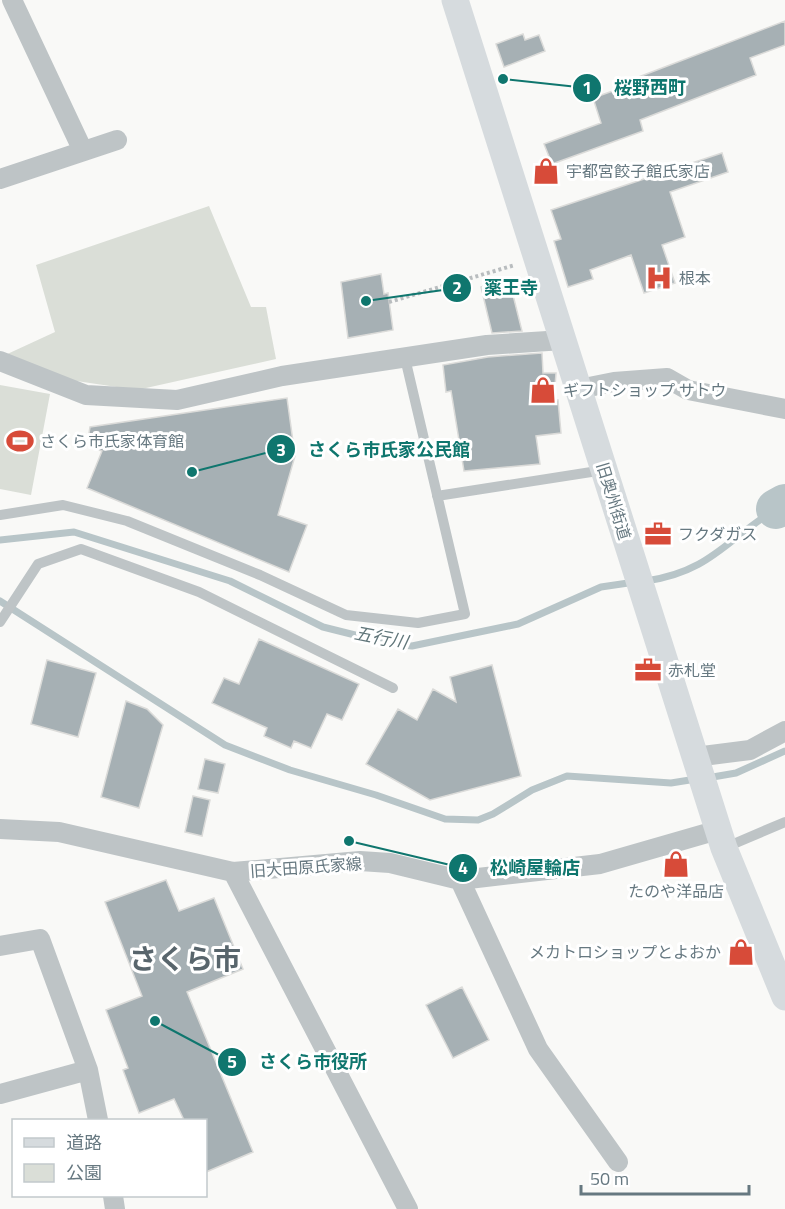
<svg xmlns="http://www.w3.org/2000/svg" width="785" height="1209" viewBox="0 0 785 1209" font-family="'Titillium Web','Noto Sans JP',sans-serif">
  <rect width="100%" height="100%" fill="#f9f9f7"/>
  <path fill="#daded7" d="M209 206 251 307H266L276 359 137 390 63 379 3 356 55 332 36 265Z
    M0 385 50 394 31 495 0 489Z"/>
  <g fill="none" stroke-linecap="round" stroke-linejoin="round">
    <path stroke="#b8c5c8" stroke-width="7" d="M0 540 74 532 230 581 323 627 391 644 412 646 518 624 601 587 635 582
      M646 581C710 572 727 539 776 509
      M0 601 225 745 290 770 376 795 445 819 478 820 493 814 532 790 567 776 671 783 696 779
      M707 778 736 773 785 751"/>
    <path stroke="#b8c5c8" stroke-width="40" d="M776 509 785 504"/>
  </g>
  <path fill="#a6b0b4" stroke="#dbdbd9" stroke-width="1.5" d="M785 21V45L750 58 756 75 640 120 643 131 552 164 544 144 601 123 593 98 638 82 636 78Z
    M523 34 525 40 539 35 545 51 504 67 496 44Z
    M722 153 728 172 670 192 685 237 662 245 675 283 644 293 631 255 590 270 593 279 568 287 554 241 561 239 551 210Z
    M381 274 384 294 388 293 393 330 348 338 341 282Z
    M509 279 522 331 492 333 481 287Z
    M542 353 543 373H556L554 400H558L561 433 536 436 540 464 464 471 451 391 446 392 443 365 488 357Z
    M287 398 295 456 278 515 307 525 289 572 87 488 102 451 87 446 90 427Z
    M259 639 359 684 342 720 327 714 311 748 294 741 291 748 264 736 267 728 212 703 224 678 239 684Z
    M47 660 96 673 78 737 31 724Z
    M492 665 521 776 430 800 366 764 398 709 417 720 433 689 456 702 450 677Z
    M126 701 147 709 163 725 139 808 101 797Z
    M205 759 225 764 218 793 198 789Z
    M193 796 210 800 202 836 185 832Z
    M166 880 179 911 214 898 243 969 187 992 253 1152 206 1172V1120H184L174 1099 139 1113 123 1070 128 1068 106 1010 142 996 105 902Z
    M462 987 489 1040 453 1058 426 1005Z"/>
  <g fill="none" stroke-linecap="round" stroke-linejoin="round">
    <path stroke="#b9bdbf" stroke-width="4" stroke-dasharray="3 3" stroke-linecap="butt" d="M389 302 515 265"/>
    <path stroke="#bec4c6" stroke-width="10" d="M437 496 604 470
      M0 515 63 505 127 521 260 575 346 615 418 623 465 614 405 358
      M0 622 38 564 81 549 199 592 393 688
      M724 848 785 822"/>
    <path stroke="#bec4c6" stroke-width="20" d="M12 0 83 151
      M0 179 117 140
      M0 361 86 395 177 400 282 376 487 345 563 340
      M579 389 614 382 667 378 688 390 785 409
      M695 757 750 750 785 731
      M0 829 59 832 233 872 360 861 390 863 460 880 600 864 718 830
      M233 872 408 1209
      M460 880 538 1049 618 1162
      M0 946 40 939 88 1070 98 1120
      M0 1094 88 1070
      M113 1196 115 1209"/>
    <path stroke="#d6dbde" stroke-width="27" d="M455 0 724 848 785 997"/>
  </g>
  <defs>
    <symbol id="shop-bare" viewBox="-9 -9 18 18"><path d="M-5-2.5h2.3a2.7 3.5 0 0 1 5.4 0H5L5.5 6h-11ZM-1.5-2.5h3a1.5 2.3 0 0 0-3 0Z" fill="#d74b39" stroke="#fff" stroke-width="2.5" paint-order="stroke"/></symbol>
    <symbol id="hospital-bare" viewBox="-9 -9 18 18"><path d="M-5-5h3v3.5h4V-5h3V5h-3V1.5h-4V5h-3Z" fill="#d74b39" stroke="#fff" stroke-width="2.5" paint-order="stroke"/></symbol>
    <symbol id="stadium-bare" viewBox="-9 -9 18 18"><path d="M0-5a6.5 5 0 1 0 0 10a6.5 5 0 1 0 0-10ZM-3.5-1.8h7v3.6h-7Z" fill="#d74b39" stroke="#fff" stroke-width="2.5" paint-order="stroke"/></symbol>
    <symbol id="office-bare" viewBox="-9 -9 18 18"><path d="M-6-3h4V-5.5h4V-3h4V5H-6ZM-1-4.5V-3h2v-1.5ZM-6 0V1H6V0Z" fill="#d74b39" stroke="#fff" stroke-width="2.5" paint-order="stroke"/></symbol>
  </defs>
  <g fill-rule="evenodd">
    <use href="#shop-bare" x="527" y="152" width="38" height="38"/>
    <use href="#hospital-bare" x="640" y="259" width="38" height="38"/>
    <use href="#shop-bare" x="524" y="371" width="38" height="38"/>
    <use href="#stadium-bare" x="1" y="422" width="38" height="38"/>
    <use href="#office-bare" x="639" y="515" width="38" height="38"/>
    <use href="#office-bare" x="629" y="651" width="38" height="38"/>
    <use href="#shop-bare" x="657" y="845" width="38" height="38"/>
    <use href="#shop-bare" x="722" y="933" width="38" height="38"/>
  </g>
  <g text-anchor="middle" stroke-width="6" stroke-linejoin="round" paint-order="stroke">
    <g font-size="16" fill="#667880" stroke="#fff" text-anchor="start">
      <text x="566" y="177">宇都宮餃子館氏家店</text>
      <text x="679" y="284">根本</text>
      <text x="563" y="396">ギフトショップ サトウ</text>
      <text x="40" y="447">さくら市氏家体育館</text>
      <text x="678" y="540">フクダガス</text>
      <text x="668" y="676">赤札堂</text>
      <text x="676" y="897" text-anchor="middle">たのや洋品店</text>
      <text x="721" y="958" text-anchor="end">メカトロショップとよおか</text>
    </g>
    <g font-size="16" fill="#667880" stroke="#fff">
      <text transform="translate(614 501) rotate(73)" y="6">旧奥州街道</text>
      <text transform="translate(306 867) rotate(-4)" y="6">旧大田原氏家線</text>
    </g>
    <g font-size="18" font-style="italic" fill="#61767a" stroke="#fff">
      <text transform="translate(381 638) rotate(11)" y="6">五行川</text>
    </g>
    <g font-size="28" font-weight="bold" fill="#58656c" stroke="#fff">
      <text x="185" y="969">さくら市</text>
    </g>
  </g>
  <path fill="none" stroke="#0f766e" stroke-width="2" d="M503 79L587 88M366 301L457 288M192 472L281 449M349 841L463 868M155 1021L232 1062"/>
  <g fill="#0f766e" stroke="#fff" stroke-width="2">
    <circle cx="503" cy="79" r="6"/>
    <circle cx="366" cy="301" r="6"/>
    <circle cx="192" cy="472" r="6"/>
    <circle cx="349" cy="841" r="6"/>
    <circle cx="155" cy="1021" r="6"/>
    <circle cx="587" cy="88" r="15"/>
    <circle cx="457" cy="288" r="15"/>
    <circle cx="281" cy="449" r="15"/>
    <circle cx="463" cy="868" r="15"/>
    <circle cx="232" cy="1062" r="15"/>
  </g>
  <g font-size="18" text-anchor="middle" font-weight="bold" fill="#fff">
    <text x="587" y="94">1</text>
    <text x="457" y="294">2</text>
    <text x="281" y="456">3</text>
    <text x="463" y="874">4</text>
    <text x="232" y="1068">5</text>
  </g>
  <g font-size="18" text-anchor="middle" font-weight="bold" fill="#0f766e" stroke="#fff" stroke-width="6" stroke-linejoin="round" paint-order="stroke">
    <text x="650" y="94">桜野西町</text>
    <text x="511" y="294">薬王寺</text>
    <text x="389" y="456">さくら市氏家公民館</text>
    <text x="535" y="874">松崎屋輪店</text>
    <text x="313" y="1068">さくら市役所</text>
  </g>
  <rect x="12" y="1119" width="195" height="78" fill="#ffffff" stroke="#c2c9cc" stroke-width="1.5"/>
  <rect x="24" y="1138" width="30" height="9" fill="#d6dbde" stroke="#c2c9cc" stroke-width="1.5"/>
  <text x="66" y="1149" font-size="18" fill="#667880">道路</text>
  <rect x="24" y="1164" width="30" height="18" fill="#daded7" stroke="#c2c9cc" stroke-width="1.5"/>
  <text x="66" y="1179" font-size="18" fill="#667880">公園</text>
  <path d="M581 1185v9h168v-9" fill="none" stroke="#667880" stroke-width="3"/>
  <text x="590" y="1185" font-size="18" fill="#667880" stroke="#ffffff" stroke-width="4.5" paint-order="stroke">50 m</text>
</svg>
